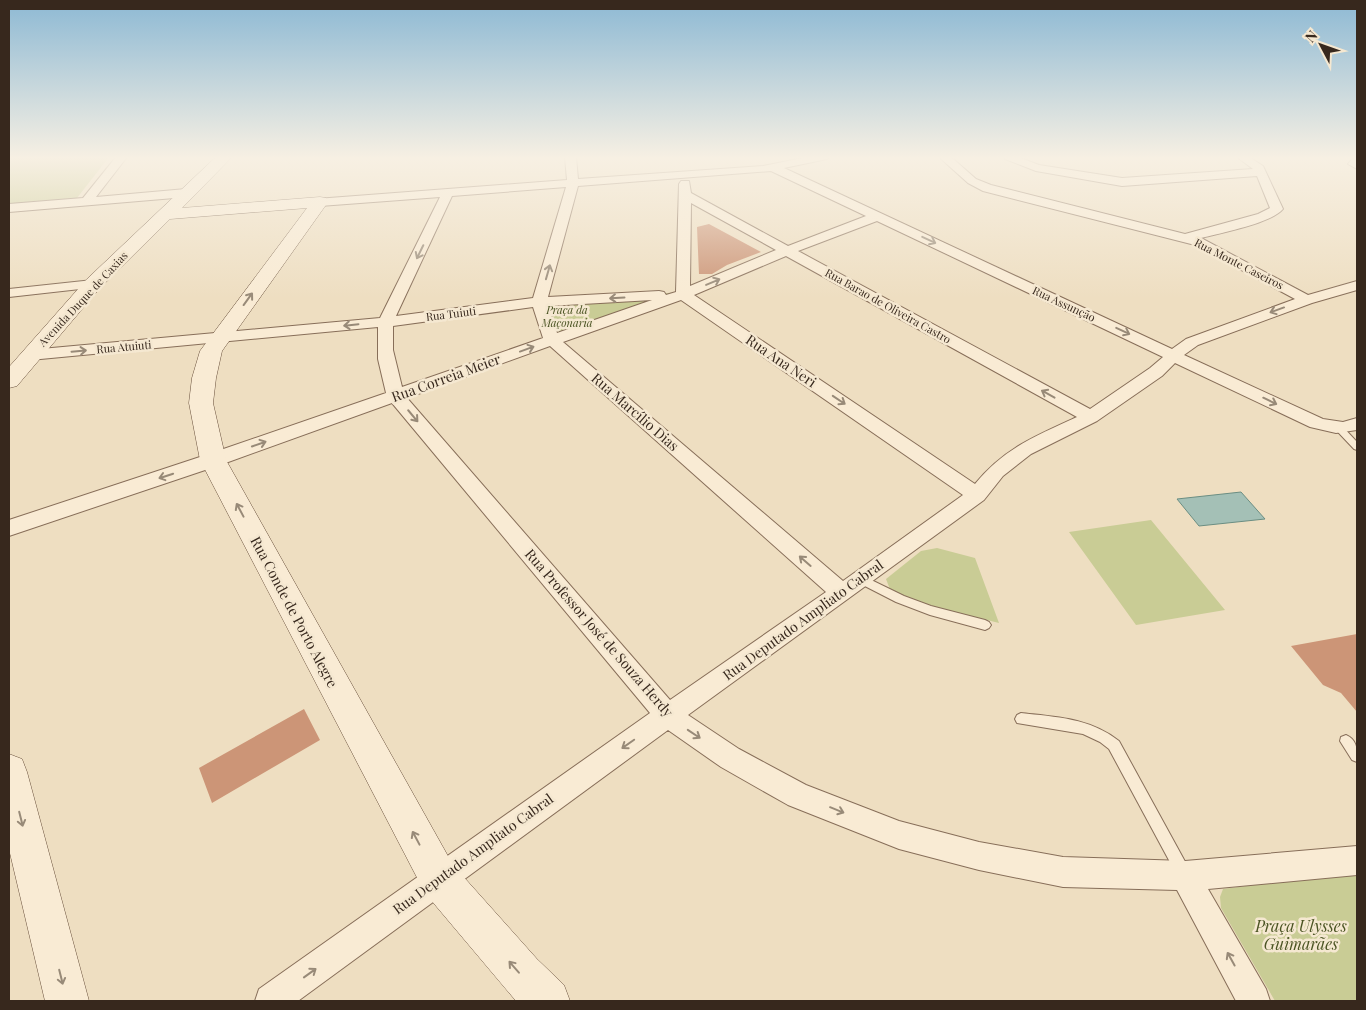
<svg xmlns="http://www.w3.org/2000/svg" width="1366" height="1010" viewBox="0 0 1366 1010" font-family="'Playfair Display',serif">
  <rect width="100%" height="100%" fill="#eedec1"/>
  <path fill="#c9cc95" d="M9 157H109L77 198 9 204Z
    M680 292 555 337 543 303Z
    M1151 520 1225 610 1136 625 1069 532Z
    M937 548 975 558 999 623 939 608 891 592 886 579 921 551Z
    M1357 871V1001H1275L1221 908 1220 897 1223 889Z"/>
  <path fill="#a4c0b6" stroke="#6b8e83" d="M1241 492 1265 519 1199 526 1177 499Z"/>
  <path fill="#cc9577" d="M709 224 761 252 727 265 712 274H699L697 227Z
    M1357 634V712L1341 693 1323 685 1291 646Z
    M304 709 320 740 212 803 199 768Z"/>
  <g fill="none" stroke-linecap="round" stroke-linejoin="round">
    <defs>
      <path id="lane" d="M1339 425 1342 426 1357 442V450L1354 449 1336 430 1334 428Z
        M861 575 904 596 931 606 985 620 989 622 991 625 989 628 985 630 930 615 896 602 857 582 856 579 857 576Z
        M1021 713C1056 717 1090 718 1119 741L1188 867 1190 872 1188 877 1183 879 1178 877 1109 749 1100 742 1083 734 1017 723 1015 719 1017 715Z
        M1346 735C1358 740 1357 751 1357 762L1352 760 1340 741 1341 737Z"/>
      <path id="street" d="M116 157H127L96 197 186 189 192 193 186 197 9 212V204L83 198Z
        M565 157H576L578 179 763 166 808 157H828L827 159 784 168 1172 349 1186 339 1295 299 1195 245 983 191 968 183 939 157H951L976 179 991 185 1185 234 1258 214 1270 208 1257 176 1122 186 1036 171 1005 159 1003 157H1018L1039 165 1122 178 1253 169 1237 157H1249L1263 166 1283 209C1272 223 1220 233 1201 238L1308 295 1357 281V290L1312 303 1198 345 1184 355 1323 419 1343 422 1357 418V430L1336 433 1310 427 1175 363 1162 376 1097 421 1031 454 1003 476 984 500 688 715 739 749 806 785 899 821 979 842 1063 857 1185 861 1357 846V875L1208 889 1266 989 1270 1001H1236L1177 890 1063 887 979 870 899 849 788 805 721 767 668 730 298 1001H255L259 989 650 713 392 403 220 465 9 536V520L206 455 386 393 378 359V327L30 360 24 358 22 355 24 352 30 350 380 318 440 197 320 206 314 202 316 199 567 180ZM771 171 866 216 788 246 691 193 689 181H681L679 184 676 292 666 295 664 292 659 291 548 297 578 186ZM566 187 533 298 396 316 452 196ZM691 203 776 250 690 286ZM877 221 1163 357 1150 368 1090 409 798 251ZM786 256 1077 417C1036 436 1004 448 975 484L694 295ZM652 300 557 333 548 306ZM681 300 963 495 843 581 563 342ZM533 307 543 338 402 387 393 350V326ZM550 346 826 592 670 700 407 398Z
        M1357 157V169L1348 164 1353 158Z
        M93 280 98 281 100 284 98 287 9 297V289Z"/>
      <path id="secondary" d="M216 157H232L182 208 320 197 326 198 328 202 222 351 216 378 213 403 226 460 453 865 537 959 564 985 570 1001H516L425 893 200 460 189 403 192 378 200 351 307 208 170 219 100 288 17 386 9 388V367L86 280Z
        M9 754 22 759 27 772 89 1001H45L9 849Z"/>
    </defs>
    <use href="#lane" stroke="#876e59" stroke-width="2"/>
    <use href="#street" stroke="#876e59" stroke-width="2"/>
    <use href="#secondary" stroke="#69503c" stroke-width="1"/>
    <use href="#lane" fill="#f9ebd4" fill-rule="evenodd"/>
    <use href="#street" fill="#f9ebd4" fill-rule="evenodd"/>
    <use href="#secondary" fill="#f9ebd4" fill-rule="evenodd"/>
  </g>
  <defs><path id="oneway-shaft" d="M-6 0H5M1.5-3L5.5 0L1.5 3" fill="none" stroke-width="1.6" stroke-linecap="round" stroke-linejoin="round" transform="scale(1.25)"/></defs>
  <g stroke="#988a78">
    <use href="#oneway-shaft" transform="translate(929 240) rotate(25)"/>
    <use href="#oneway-shaft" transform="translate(420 252) rotate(116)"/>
    <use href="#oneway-shaft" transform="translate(548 272) rotate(-74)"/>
    <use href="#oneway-shaft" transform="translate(713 282) rotate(-23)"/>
    <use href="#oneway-shaft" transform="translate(617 298) rotate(177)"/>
    <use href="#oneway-shaft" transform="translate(248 299) rotate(-54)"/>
    <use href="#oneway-shaft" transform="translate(1277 310) rotate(160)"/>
    <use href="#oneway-shaft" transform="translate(351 325) rotate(174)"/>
    <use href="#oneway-shaft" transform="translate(1123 331) rotate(25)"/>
    <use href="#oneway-shaft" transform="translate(527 349) rotate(-20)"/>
    <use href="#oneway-shaft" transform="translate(79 351) rotate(-5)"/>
    <use href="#oneway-shaft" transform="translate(1048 394) rotate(-151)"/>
    <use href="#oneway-shaft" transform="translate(839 400) rotate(34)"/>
    <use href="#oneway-shaft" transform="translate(1270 401) rotate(26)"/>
    <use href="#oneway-shaft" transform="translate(413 416) rotate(50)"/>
    <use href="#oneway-shaft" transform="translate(259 444) rotate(-19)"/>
    <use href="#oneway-shaft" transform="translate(166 476) rotate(162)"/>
    <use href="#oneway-shaft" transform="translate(240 510) rotate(-118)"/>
    <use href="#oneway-shaft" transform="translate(805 561) rotate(-139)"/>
    <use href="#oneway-shaft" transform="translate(694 734) rotate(34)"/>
    <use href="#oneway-shaft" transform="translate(628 744) rotate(145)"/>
    <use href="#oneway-shaft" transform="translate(837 810) rotate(22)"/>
    <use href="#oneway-shaft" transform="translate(21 819) rotate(76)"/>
    <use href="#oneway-shaft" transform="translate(416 838) rotate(-118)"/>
    <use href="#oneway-shaft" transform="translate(1231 959) rotate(-119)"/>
    <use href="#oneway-shaft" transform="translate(514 967) rotate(-131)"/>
    <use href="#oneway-shaft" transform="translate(310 973) rotate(-36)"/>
    <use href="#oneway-shaft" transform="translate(61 977) rotate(76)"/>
  </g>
  <linearGradient id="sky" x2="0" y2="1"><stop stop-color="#8db9d4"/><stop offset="0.53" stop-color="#f7f0e3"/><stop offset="1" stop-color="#f7f0e3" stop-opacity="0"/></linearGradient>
  <rect width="1366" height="298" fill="url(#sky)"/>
  <g text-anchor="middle" stroke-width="5" stroke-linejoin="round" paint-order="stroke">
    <g font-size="11" fill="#37281d" stroke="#f5e8d1">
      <text transform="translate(1239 264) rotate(27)" y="4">Rua Monte Caseiros</text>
      <text transform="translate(83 299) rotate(-47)" y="4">Avenida Duque de Caxias</text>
      <text transform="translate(1064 304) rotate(25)" y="4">Rua Assunção</text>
      <text transform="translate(888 306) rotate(29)" y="4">Rua Barao de Oliveira Castro</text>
      <text transform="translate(451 314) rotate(-7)" y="4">Rua Tuiuti</text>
      <text transform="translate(124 347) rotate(-5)" y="4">Rua Atuiuti</text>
    </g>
    <g font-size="11" font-style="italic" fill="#4b5423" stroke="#f5e8d1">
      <text x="567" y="314">Praça da<tspan x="567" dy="13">Maçonaria</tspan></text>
    </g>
    <g font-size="14" fill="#37281d" stroke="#f5e8d1">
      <text transform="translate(781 361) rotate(34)" y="5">Rua Ana Neri</text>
      <text transform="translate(446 378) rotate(-20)" y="5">Rua Correia Meier</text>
      <text transform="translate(635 412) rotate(41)" y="5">Rua Marcílio Dias</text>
      <text transform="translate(294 612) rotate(62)" y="5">Rua Conde de Porto Alegre</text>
      <text transform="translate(803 620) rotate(-36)" y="5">Rua Deputado Ampliato Cabral</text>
      <text transform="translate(599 633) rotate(49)" y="5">Rua Professor José de Souza Herdy</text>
      <text transform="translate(473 854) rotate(-36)" y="5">Rua Deputado Ampliato Cabral</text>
    </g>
    <g font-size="16" font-style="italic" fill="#4b5423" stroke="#f5e8d1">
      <text x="1301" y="932">Praça Ulysses<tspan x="1301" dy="18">Guimarães</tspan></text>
    </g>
  </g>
  <rect width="1366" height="1010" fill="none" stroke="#37281d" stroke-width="20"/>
  <g transform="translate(1321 45) rotate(311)" stroke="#f5e8d1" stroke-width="4" paint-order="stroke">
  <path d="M0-4L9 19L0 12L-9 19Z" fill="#37281d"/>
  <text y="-8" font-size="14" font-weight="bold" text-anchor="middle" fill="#37281d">N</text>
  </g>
</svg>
